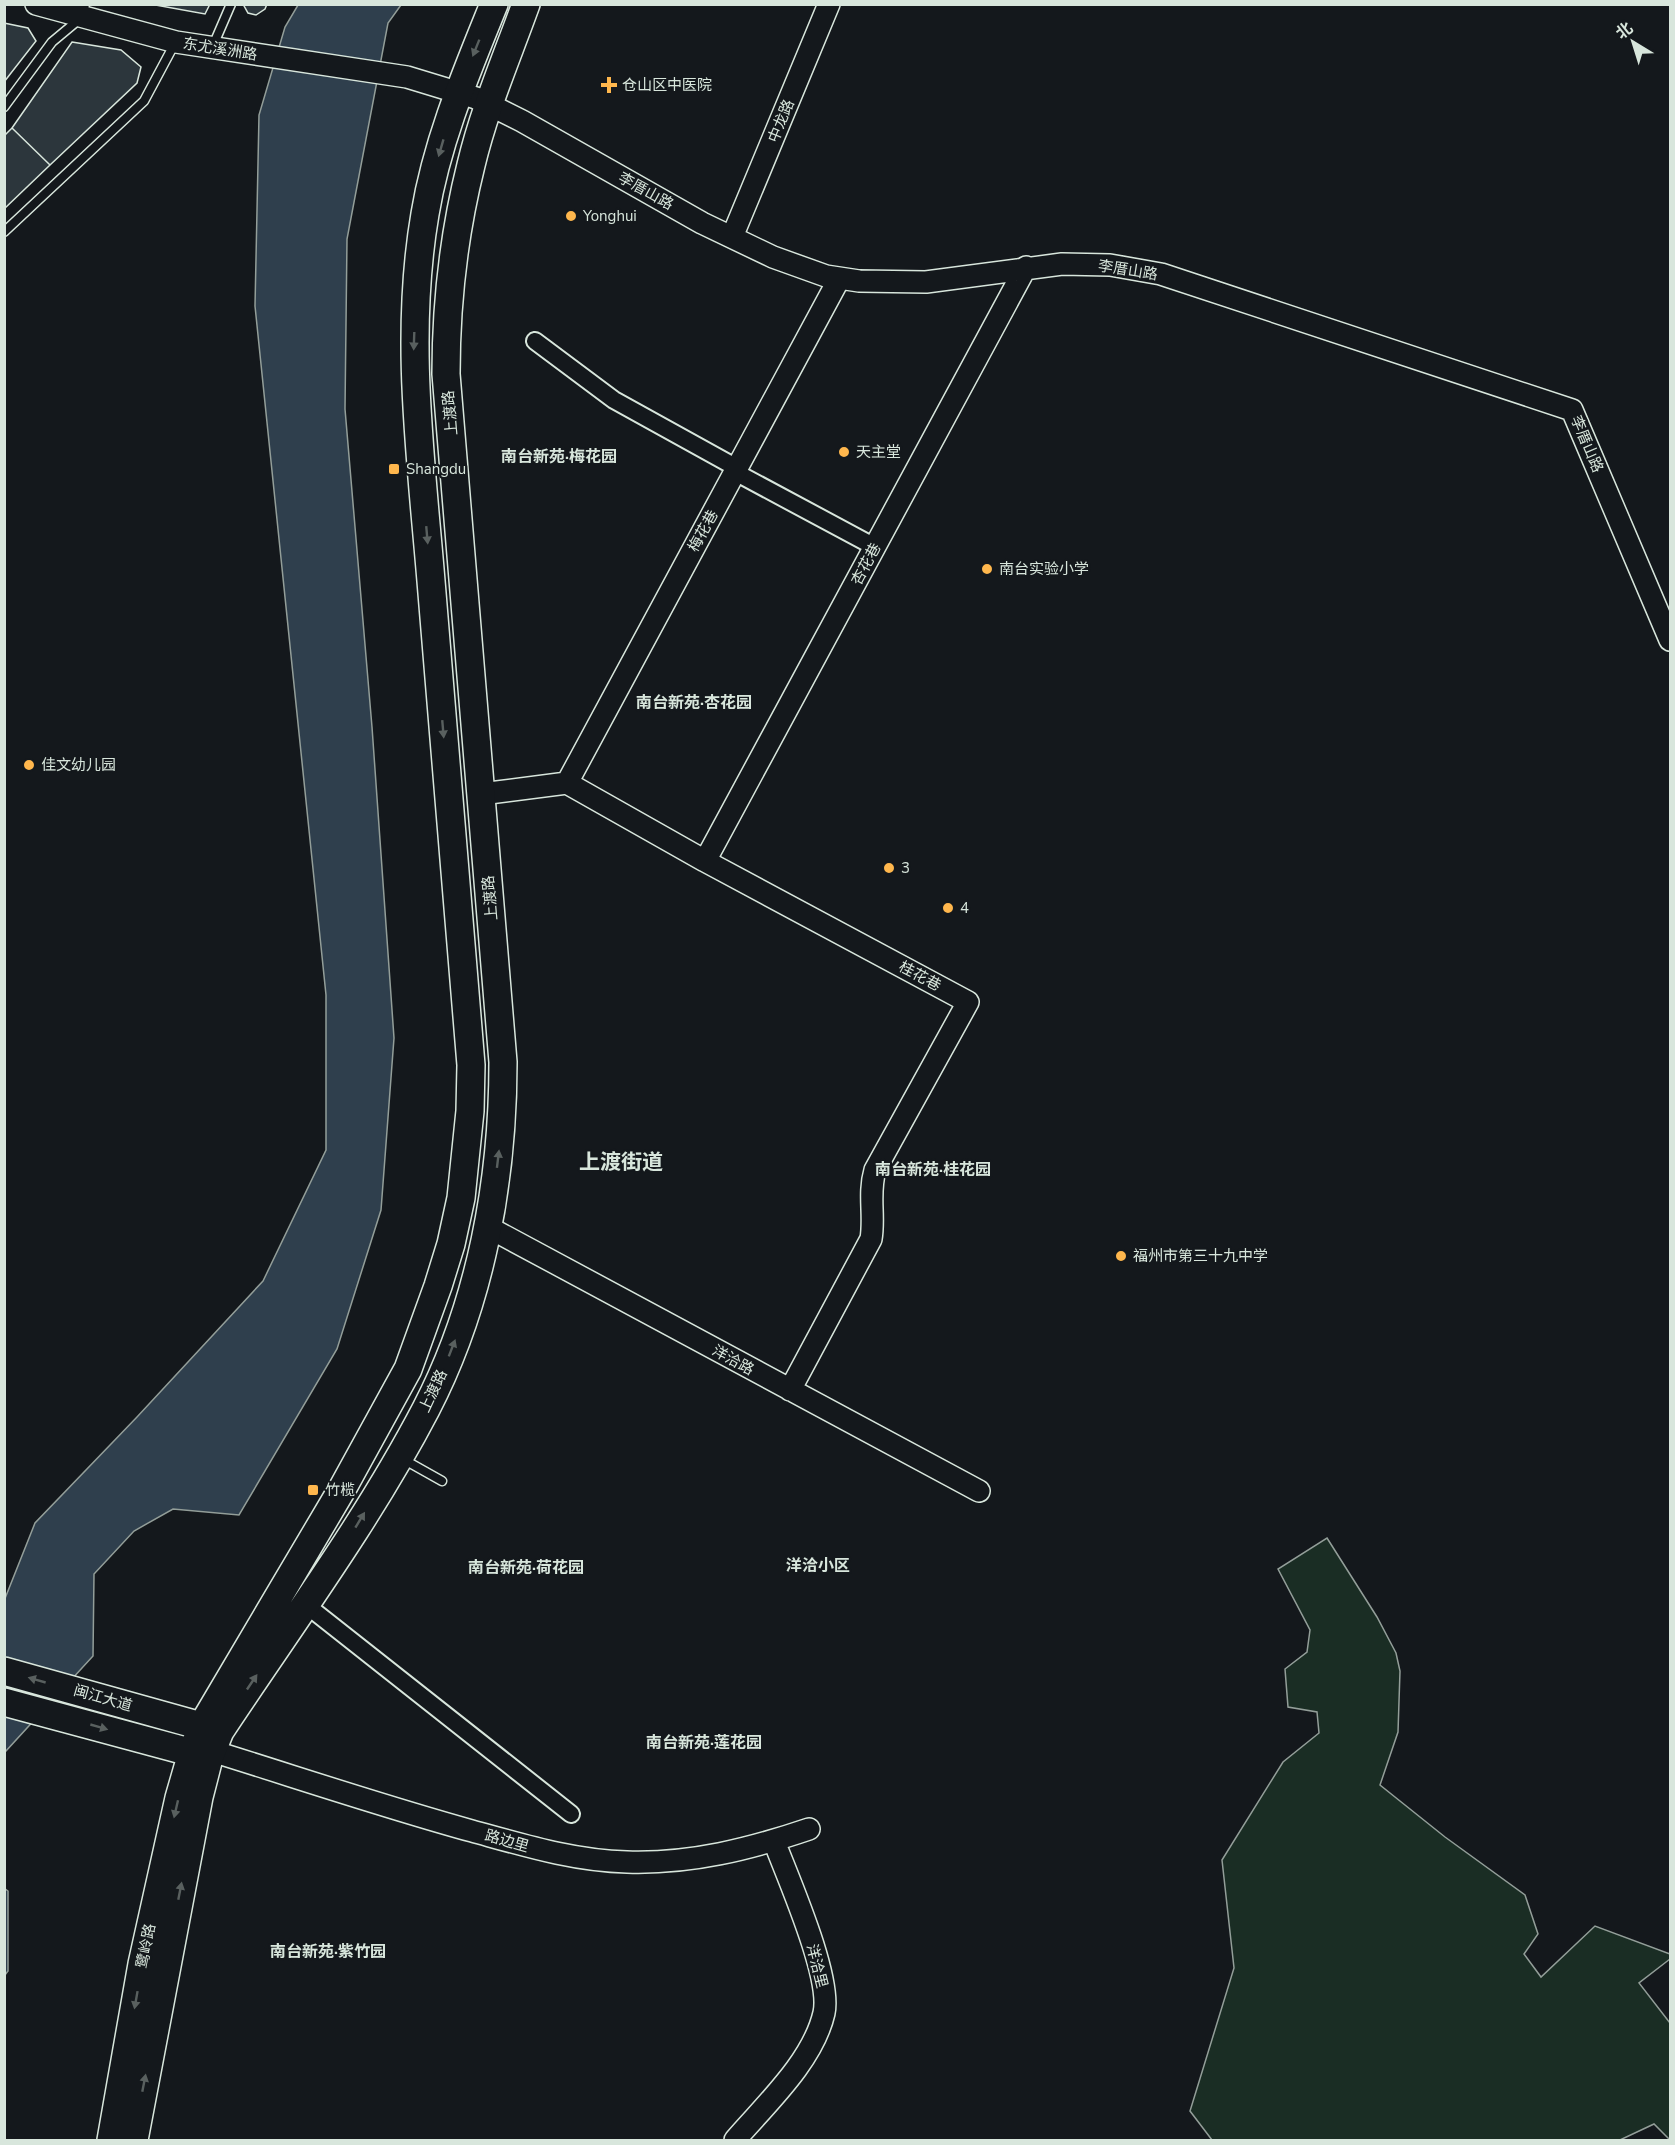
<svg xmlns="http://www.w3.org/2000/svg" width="1675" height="2145" viewBox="0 0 1675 2145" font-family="'Nunito Sans','Noto Sans SC',sans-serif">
  <rect width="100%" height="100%" fill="#14181c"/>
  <path fill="#1a2d24" stroke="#939e99" stroke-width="1.5" d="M1327 1538 1377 1617 1396 1653 1400 1671 1398 1732 1380 1785 1445 1837 1525 1895 1538 1934 1524 1954 1541 1977 1595 1926 1670 1954V1959L1639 1983 1670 2023V2140L1654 2124 1620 2140H1212L1190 2111 1234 1968 1222 1860 1283 1762 1319 1733 1317 1712 1288 1707 1285 1669 1307 1652 1310 1630 1278 1569Z"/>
  <path fill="#2f3f4d" stroke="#939e99" stroke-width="1.5" d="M298 5H401L388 23 347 239 345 409 372 727 394 1038 381 1210 337 1349 239 1515 173 1509 134 1531 94 1574 93 1656 5 1752 4 1601 35 1523 137 1417 263 1281 326 1150V995L255 306 259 115 285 27Z
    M4 1888 8 1891V1971L5 1975Z"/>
  <path fill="#2c363c" stroke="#d8e6dc" stroke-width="1.5" d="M150 4H210L205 14Z
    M243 4H267L265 9 256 15 248 13Z
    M4 23 28 28 36 41 4 82Z
    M72 42 121 50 141 67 137 83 50 165 12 128Z
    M12 128 50 165 4 209V136Z"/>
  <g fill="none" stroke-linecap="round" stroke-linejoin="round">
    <defs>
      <path id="service" d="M212 48 231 4
        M4 107 52 42 82 17 85 4
        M4 232 144 101 175 43
        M401 1458 442 1481"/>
      <path id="minor" d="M535 341 614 400 737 468
        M735 472 875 547
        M305 1604 571 1814"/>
      <path id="tertiary" d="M36 4 176 42 407 77 476 98 522 121 702 223 773 257 826 276 859 281 926 282 1062 264 1110 265 1161 274 1572 410 1670 640
        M732 237 829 4
        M567 783 839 279
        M481 794 567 783 705 861 968 1002 875 1170C868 1194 875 1216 871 1239L790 1390
        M705 861 1026 267
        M488 1227 979 1491
        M212 1751C299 1778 385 1807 472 1831 523 1845 574 1861 627 1862 691 1864 750 1849 809 1829
        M735 2140C766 2104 813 2061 824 2013 832 1977 788 1878 774 1841"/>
      <path id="primary" d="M4 1671 219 1731
        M4 1702 208 1757
        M111 2140 142 1964 179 1798 192 1753 202 1726 341 1491 408 1369 438 1286 451 1244 461 1198 470 1111 471 1065C458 904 444 742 431 581 421 459 404 336 425 214 437 141 466 73 494 4
        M134 2140 199 1797 209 1758 220 1731C290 1625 367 1522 426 1409 481 1303 503 1180 503 1062L446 374C446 305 454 233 471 165 484 110 507 57 526 4"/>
    </defs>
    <use href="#service" stroke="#d8e6dc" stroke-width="11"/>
    <use href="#minor" stroke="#d8e6dc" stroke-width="20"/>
    <use href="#tertiary" stroke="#d8e6dc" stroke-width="24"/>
    <use href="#primary" stroke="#d8e6dc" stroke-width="30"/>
    <use href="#service" stroke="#14181c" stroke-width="8"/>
    <use href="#minor" stroke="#14181c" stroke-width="16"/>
    <use href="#tertiary" stroke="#14181c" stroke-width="21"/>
    <use href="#primary" stroke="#14181c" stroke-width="27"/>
  </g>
  <defs><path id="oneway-solid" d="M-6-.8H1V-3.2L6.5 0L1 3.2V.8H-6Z" transform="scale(1.5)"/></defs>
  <g fill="#59605f">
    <use href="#oneway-solid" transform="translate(476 48) rotate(112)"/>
    <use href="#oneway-solid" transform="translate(441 148) rotate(106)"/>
    <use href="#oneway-solid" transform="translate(414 341) rotate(92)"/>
    <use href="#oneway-solid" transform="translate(427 535) rotate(85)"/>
    <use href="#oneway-solid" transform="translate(443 729) rotate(85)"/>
    <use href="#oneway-solid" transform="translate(498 1159) rotate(-83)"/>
    <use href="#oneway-solid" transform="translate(452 1348) rotate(-69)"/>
    <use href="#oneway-solid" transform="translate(360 1520) rotate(-59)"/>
    <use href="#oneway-solid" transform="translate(37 1680) rotate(-164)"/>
    <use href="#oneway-solid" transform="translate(252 1682) rotate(-56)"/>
    <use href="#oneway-solid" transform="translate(99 1727) rotate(16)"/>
    <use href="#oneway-solid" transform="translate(176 1809) rotate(103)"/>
    <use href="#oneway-solid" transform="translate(180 1891) rotate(-79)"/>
    <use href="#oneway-solid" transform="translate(136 2000) rotate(100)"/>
    <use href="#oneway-solid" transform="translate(144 2083) rotate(-79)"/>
  </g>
  <g fill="#ffb74d" stroke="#14181c" stroke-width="2">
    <path d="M606 76h6v6h6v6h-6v6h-6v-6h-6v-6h6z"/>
    <circle cx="571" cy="216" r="6"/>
    <circle cx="844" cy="452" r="6"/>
    <rect x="388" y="463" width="12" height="12" rx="3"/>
    <circle cx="987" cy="569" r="6"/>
    <circle cx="29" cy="765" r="6"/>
    <circle cx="889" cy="868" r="6"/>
    <circle cx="948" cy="908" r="6"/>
    <circle cx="1121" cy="1256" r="6"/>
    <rect x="307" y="1484" width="12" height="12" rx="3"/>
  </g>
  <g text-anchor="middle" stroke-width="4.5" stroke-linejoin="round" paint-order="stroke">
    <g font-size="15" fill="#d8e6dc" stroke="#14181c">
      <text transform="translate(220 49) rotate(9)" y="5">东尤溪洲路</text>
      <text transform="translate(781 121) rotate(-68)" y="5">中龙路</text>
      <text transform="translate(646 191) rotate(29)" y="5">李厝山路</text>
      <text transform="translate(1128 270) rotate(9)" y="5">李厝山路</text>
      <text transform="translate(450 413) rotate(-95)" y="5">上渡路</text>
      <text transform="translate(1587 444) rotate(67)" y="5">李厝山路</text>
      <text transform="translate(703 531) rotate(-61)" y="5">梅花巷</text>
      <text transform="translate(866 564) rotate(-62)" y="5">杏花巷</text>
      <text transform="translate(490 898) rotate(-95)" y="5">上渡路</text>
      <text transform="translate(920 976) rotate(28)" y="5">桂花巷</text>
      <text transform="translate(733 1360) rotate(29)" y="5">洋洽路</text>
      <text transform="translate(433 1391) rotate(-65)" y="5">上渡路</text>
      <text transform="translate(103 1698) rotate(16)" y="5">闽江大道</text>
      <text transform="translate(507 1841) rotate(16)" y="5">路边里</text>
      <text transform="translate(146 1946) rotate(-79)" y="5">鹭岭路</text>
      <text transform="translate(817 1966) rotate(76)" y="5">洋洽里</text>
    </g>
    <g font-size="15" fill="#d8e6dc" stroke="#14181c" text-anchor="start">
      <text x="622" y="90">仓山区中医院</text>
      <text x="583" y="221">Yonghui</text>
      <text x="856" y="457">天主堂</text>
      <text x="406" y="474">Shangdu</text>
      <text x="999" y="574">南台实验小学</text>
      <text x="41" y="770">佳文幼儿园</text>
      <text x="901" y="873">3</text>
      <text x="960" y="913">4</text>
      <text x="1133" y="1261">福州市第三十九中学</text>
      <text x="325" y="1495">竹榄</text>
    </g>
    <g font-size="16" font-weight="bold" fill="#d8e6dc" stroke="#14181c">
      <text x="559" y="462">南台新苑·梅花园</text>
      <text x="694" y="708">南台新苑·杏花园</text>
      <text x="933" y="1175">南台新苑·桂花园</text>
      <text x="818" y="1571">洋洽小区</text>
      <text x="526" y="1573">南台新苑·荷花园</text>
      <text x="704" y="1748">南台新苑·莲花园</text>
      <text x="328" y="1957">南台新苑·紫竹园</text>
    </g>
    <g font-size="21" font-weight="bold" fill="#d8e6dc" stroke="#14181c">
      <text x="621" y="1169">上渡街道</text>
    </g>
  </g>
  <rect width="1675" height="2145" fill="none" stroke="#d8e6dc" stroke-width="12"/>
  <g transform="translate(1633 42) rotate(322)" stroke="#14181c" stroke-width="4.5" paint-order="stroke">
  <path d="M0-4.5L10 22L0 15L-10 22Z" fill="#d8e6dc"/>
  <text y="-9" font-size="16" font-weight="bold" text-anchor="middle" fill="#d8e6dc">北</text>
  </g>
</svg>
